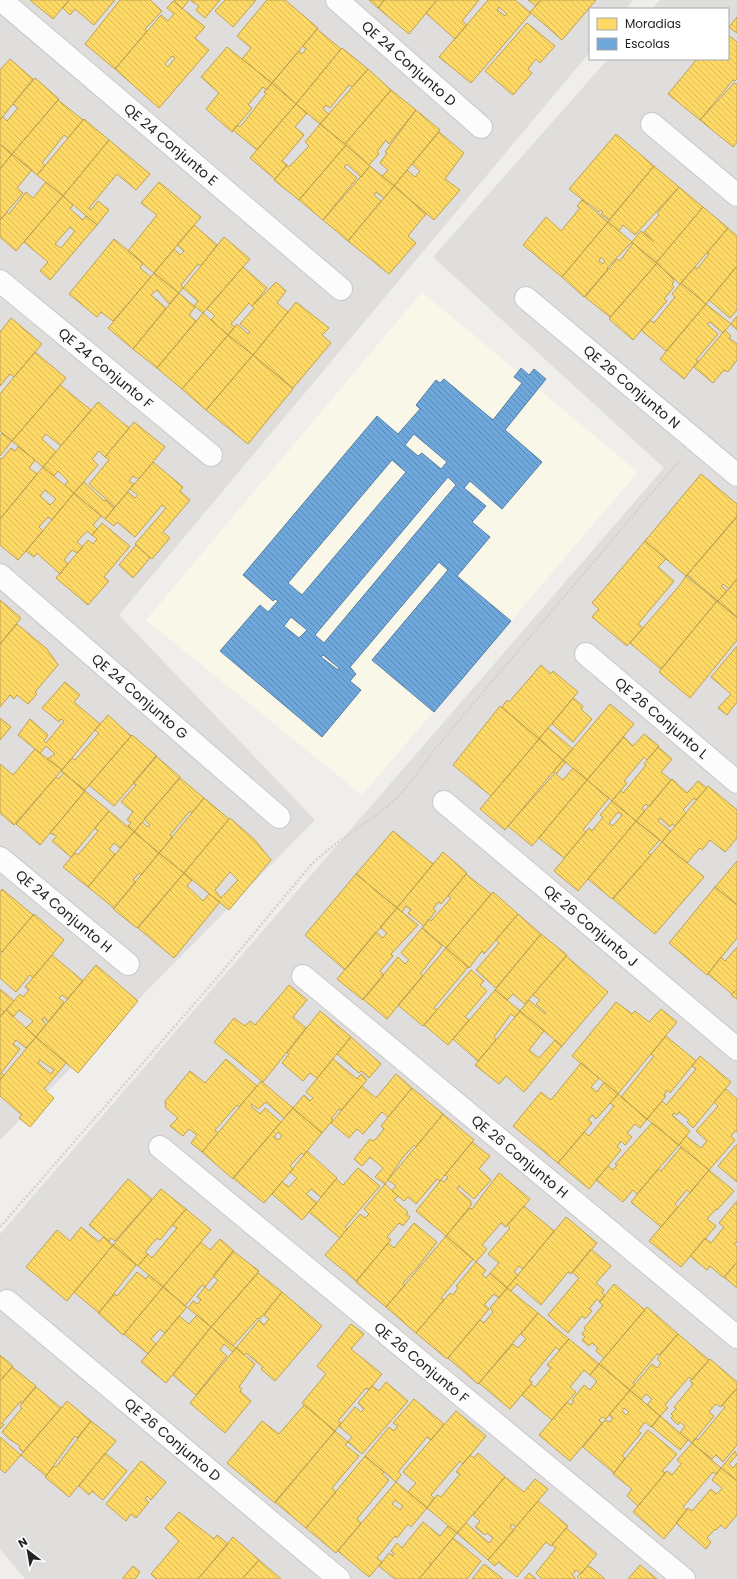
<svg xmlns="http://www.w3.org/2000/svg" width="737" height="1579" viewBox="0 0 737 1579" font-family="Poppins,sans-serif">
  <defs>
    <pattern id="homes-back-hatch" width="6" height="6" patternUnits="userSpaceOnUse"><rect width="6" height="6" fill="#ffd966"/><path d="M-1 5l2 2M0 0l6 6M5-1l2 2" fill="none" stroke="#daba58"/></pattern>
    <pattern id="schools-back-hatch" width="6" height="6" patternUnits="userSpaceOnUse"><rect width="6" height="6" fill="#6fa8dc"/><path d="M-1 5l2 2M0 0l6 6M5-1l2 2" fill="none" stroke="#5b88b2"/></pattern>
  </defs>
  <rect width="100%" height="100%" fill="#f0eeeb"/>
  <path fill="#dfdedc" d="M0 0H633L626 9H590V52L119 615 315 820 0 1140Z
    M660 0H737V1579H25L0 1549V1234L664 468 433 257 608 59H728V9H652Z"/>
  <path fill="#f8f7e8" d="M422 292 638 472 362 795 146 620Z"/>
  <path fill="url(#homes-back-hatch)" stroke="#bda252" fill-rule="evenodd" d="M30 0H69L53 19Z
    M69 0H115L94 25 75 9 70 15 63 8Z
    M120 0H150L162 11 145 29 147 31 115 69 85 44Z
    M174 0H189L182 9Z
    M190 0H220L205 18 196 10 199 6Z
    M225 0H256L233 27 215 11Z
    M267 0H285L318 28 272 83 242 59 251 48 237 36Z
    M369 0H384L378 8Z
    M384 0H437L409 34 378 8Z
    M437 0H479L462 21 467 25 455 39 426 13Z
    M488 0H515L531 13 471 83 439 57ZM499 7 507 14 505 16 497 10Z
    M528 0H541L536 6Z
    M541 0H596L562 40 530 12Z
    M173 1 205 27 195 38 209 50 159 108 115 69 161 15 168 21 174 14 167 8ZM172 56 175 58 168 67 165 64Z
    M737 17V33L729 27Z
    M527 23 555 46 540 63 536 59 528 69 532 73 513 95 485 71Z
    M317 29 341 49 296 104 272 83 299 51 302 54 306 49 303 46Z
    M728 35 737 42V79L735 81 733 80 700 120 668 94 697 59H728Z
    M227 47 272 83 267 90 263 87 248 105 252 108 232 132 206 109 219 93 201 77Z
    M342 48 368 69 352 87 349 85 330 108 326 105 323 109 329 114 320 124 296 104Z
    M10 59 33 79 0 120V70Z
    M368 69 391 90 345 144 320 124Z
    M35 78 59 99 12 154 0 144V120L3 117 7 121 18 108 13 104Z
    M272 83 296 104 257 150 233 130 237 125 240 127 266 94 264 92Z
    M734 83 737 84V142L733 147 700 120Z
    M391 90 416 110 389 144 386 140 377 152 379 154 369 165 345 144Z
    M58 100 83 120 68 138 64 135 42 163 45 166 37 175 12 154Z
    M296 104 307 113 295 127 304 135 282 161 287 165 275 179 250 158Z
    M416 110 440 130 394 186 382 176 388 170 380 163 387 153 385 152Z
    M84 119 109 140 63 196 37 175Z
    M320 124 346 145 299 200 274 180 287 165 289 167 309 146 305 142Z
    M439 132 464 153 445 179 460 190 434 220 394 186 407 170 415 177 420 171 412 164Z
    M616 134 654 166 609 220 601 214 603 212 601 210 599 212 588 203V204L569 189Z
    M109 140 150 174 136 190 117 174 89 208 91 210 98 201 109 210 97 225 63 196Z
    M0 144 12 154 0 169Z
    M346 145 370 166 361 177 347 164 344 167 357 178 323 220 299 200Z
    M12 154 32 170 17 188 23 193 0 220V169Z
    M370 166 394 186 384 198 376 192 374 195 381 201 348 241 323 220Z
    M654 166 679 187 635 235 623 225 619 231 608 222Z
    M46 182 63 196 16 251 0 237V220L7 212 9 214 26 192 33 198Z
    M159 182 201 217 154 273 128 251 157 215 141 203Z
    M394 186 426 214 408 236 416 243 389 274 348 241Z
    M679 187 703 207 656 263 632 242 641 231 654 242 644 232 659 215 657 213Z
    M63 196 73 205 70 209 83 220 86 216 97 225 50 280 40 271 48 262 24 242ZM70 227 75 231 61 248 55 244Z
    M582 200 608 222 562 277 523 245 546 217 561 231 580 208 577 206Z
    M703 207 728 228 680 284 656 263Z
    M608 222 632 242 607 268 608 269 584 297 562 277ZM601 257 605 261 603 264 599 261Z
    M194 225 217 245 201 266 198 264 181 285 183 288 179 293 154 273 174 249 180 255 184 251 177 245Z
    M728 228 737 236V266L706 304 681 283 695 267 697 269 709 254 707 253Z
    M224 237 250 259 203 313 194 306 198 301 183 288Z
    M114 239 143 263 140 268 151 277 113 321 101 312 97 317 69 294Z
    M633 243 657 263 610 317 585 297 617 259 620 261Z
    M657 263 674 280 672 285 674 287 664 299 667 301 633 340 609 319Z
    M737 266V310L730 318 709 300Z
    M243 267 267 288 252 306 249 303 231 324 235 327 228 335 211 320 215 316 207 309Z
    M154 273 179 293 169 304 157 290 151 295 166 308 133 349 108 328Z
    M276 282 286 291 277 303 288 312 253 355 228 335 237 324 248 334 250 332 240 324 254 308 252 306Z
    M681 283 706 304 666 351 641 330 650 320 654 323 675 297 672 294Z
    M179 293 195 307 189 315 196 321 157 368 133 349Z
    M296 302 329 328 322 335 331 343 293 388 253 355Z
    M706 304 731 324 723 333 710 322 707 324 718 334 696 360 698 361 684 379 660 359Z
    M203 313 228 335 182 389 157 368Z
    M737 316V330L731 324Z
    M11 318 42 344 14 377 10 374 0 386V332Z
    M725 330 731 336 729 338 737 344V360L728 372 724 370 713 383 694 367Z
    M228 335 253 355 206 410 182 389Z
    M35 352 66 378 12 441 0 431V394Z
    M253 355 293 389 248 444 206 410Z
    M60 385 91 410 61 446 46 434 42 439 56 452 43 467 12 441Z
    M98 402 129 428 105 457 99 451 92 459 98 465 74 493 65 485 68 481 58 471 54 476 43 467Z
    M134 422 165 447 139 479 133 476 129 481 134 484 115 507 89 484 109 460 105 457Z
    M2 433 12 441 0 456V436Z
    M18 447 35 460 29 468 37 474 0 519V458L2 459 11 448 15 451Z
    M153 462 183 487 180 491 190 500 163 532 170 538 152 559 135 544 166 508 162 505 135 537 117 522 114 526 105 519 128 492 135 498 138 495 130 489Z
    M43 467 74 493 52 520 48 517 39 527 43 531 18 560 0 545V519ZM45 490 56 499 50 505 40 496Z
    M701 474 737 504V516L686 576 645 541Z
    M84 482 104 501 106 500 114 508 105 519 74 493Z
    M74 493 101 516 93 525 97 529 92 535 87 531 77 542 83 547 77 553 72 550 64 560 68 564 60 574 37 553 34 557 26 551Z
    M737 517V579L729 589 723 584 721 586 727 591 718 601 687 575Z
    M102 523 130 546 104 577 109 581 88 605 56 578 88 540 93 544 97 539 92 535Z
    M645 541 666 559 658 567 674 581 638 624 643 628 627 646 592 617 599 609 592 603Z
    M136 545 150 558 133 578 119 565Z
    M686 576 717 601 661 669 630 643 680 585Z
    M737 579V617L718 601Z
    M0 600 21 618 0 644Z
    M717 601 737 618V640L690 698 659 672Z
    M17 624 47 649 58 665 35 692 37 694 28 704 17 695 14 699 10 695 0 707V644Z
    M737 646V702L727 715 718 708 731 694 711 677Z
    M541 665 551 674 553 671 578 692 539 739 502 707 507 700 509 702Z
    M65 682 80 695 74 702 100 724 62 770 47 759 55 754 46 746 40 753 18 735 30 719 48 735 44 741 46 743 64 721 61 719 59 722 42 708Z
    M573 698 583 706 581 709 592 719 573 742 552 724Z
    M610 704 634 724 587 780 563 760Z
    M500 706 539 739 491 796 453 765Z
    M108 715 131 736 85 790 61 771 72 758 75 760 99 733 95 730Z
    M0 718 11 727 0 740Z
    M548 728 573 749 563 760 539 739Z
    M644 734 659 746 647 760 644 757 624 781 627 783 612 801 587 780 624 737 633 746Z
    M132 735 157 756 114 806 89 785Z
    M539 739 563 760 505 830 480 809Z
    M658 747 672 759 661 772 671 780 649 807 646 804 642 808 645 811 636 821 612 801 621 790 623 793 646 765 644 764Z
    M35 749 62 770 14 825 0 813V764L13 775Z
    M156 756 180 777 134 832 128 826 131 823 127 820 133 812 121 802 136 785 133 783Z
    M563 760 566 762 556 774 563 780 573 768 587 780 532 846 508 826 555 773 553 772Z
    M64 773 85 791 40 845 16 824 56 777 58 779Z
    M180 778 204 798 192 813 190 811 170 835 173 837 159 853 134 832 142 822 148 827 150 825 144 819Z
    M672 779 687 793 698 781 707 788 696 800 694 798 683 810 686 813 675 826 672 824 670 827 660 818 658 821 670 831 662 842 636 821Z
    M587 780 609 798 583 830 586 832 564 858 539 838Z
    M708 786 737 810V838L725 852 710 840 702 850 700 848 687 863 662 842Z
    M85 791 109 811 71 857 52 841 57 836 50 833Z
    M204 798 229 819 184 873 159 853Z
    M612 801 636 821 578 891 554 871 589 828 592 831 603 817 600 815ZM618 812 622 815 613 826 609 823Z
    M109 811 134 832 120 848 114 843 109 849 115 854 88 887 63 867 75 853 78 855 98 831 95 828Z
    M230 818 255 840 271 860 229 910 184 873ZM230 872 238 880 221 898 215 890Z
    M636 821 660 840 648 853 651 855 612 899 588 879Z
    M393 831 433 864 397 908 356 874Z
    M134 832 159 853 141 875 139 873 133 880 136 882 114 908 88 887Z
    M662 842 704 877 655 934 613 899Z
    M443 852 467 873 441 904 438 902 433 909 436 911 424 926 408 913 411 910 406 906 402 912 397 908Z
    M159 853 184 873 137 928 113 909Z
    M737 861V905L715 887Z
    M184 873 192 880 187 886 203 901 209 894 220 902 174 958 138 928Z
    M356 874 397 908 345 970 305 935Z
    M466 874 491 894 446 948 422 928 429 919 431 921 451 898 448 896Z
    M715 887 737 905V938L707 975 669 943Z
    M2 889 33 915 2 952 0 951V892Z
    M493 892 518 914 484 954 482 951 469 968 446 948Z
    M397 908 418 925 391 954 393 956 380 971 384 975 363 1000 337 979 376 932 383 938 387 933 380 927Z
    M34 914 64 940 33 978 30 975 16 992 0 978V954Z
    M518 914 541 934 496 988 476 970 499 943 496 940Z
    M422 928 442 946 420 974 423 976 387 1019 363 999 398 957 405 964 409 960 401 953Z
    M541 934 567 955 525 1004 513 994 507 1000 495 990Z
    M737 947V989L732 994 708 974 721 957 725 961Z
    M446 948 468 967 434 1008 437 1010 423 1026 398 1005Z
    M52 955 83 981 67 999 62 995 59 998 64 1002 48 1022 44 1017 42 1019 46 1024 36 1037 26 1028 33 1021 19 1010 13 1017 6 1010 20 994 23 997 29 990 25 987Z
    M566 956 608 992 562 1046 520 1011 529 1000 545 1014 546 1013 536 1004 540 1000 533 995Z
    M96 965 138 1001 78 1073 36 1037Z
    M471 970 484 981 480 985 487 991 465 1017 469 1020 448 1045 424 1025Z
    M289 985 307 1000 293 1017 306 1028 263 1082 214 1042 234 1018 245 1026 250 1021 255 1025Z
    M0 989 14 1001 4 1012 0 1008Z
    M737 989V999L731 995Z
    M495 990 520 1011 515 1017 511 1014 494 1037 496 1040 478 1061 453 1039Z
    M616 1002 632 1014 635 1011 649 1022 661 1009 677 1022 618 1094 572 1056Z
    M0 1008 4 1012 0 1017Z
    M6 1010 36 1037 26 1048 16 1040 13 1044 20 1049 1 1073 4 1075 0 1080V1017Z
    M320 1011 351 1037 317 1078 310 1073 303 1081 282 1063 289 1054 287 1053Z
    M520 1011 544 1031 529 1050 539 1058 555 1040 562 1046 524 1092 506 1076 499 1084 475 1065Z
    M666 1036 696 1061 670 1093 667 1090 664 1095 666 1096 647 1119 621 1097 654 1056 651 1054Z
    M36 1037 66 1063 44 1089 54 1098 30 1127 19 1118 22 1115 0 1096V1080ZM40 1060 54 1070 51 1074 38 1063Z
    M351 1037 381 1064 369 1078 361 1071 359 1073 337 1054Z
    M700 1056 731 1082 693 1128 687 1122 689 1120 679 1112 677 1115 674 1113 672 1115 690 1131 679 1145 647 1119 662 1101 666 1105 696 1069 692 1066Z
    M226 1059 257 1086 239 1107 237 1105 215 1130 218 1133 202 1152 191 1143 197 1135 189 1129 183 1136 170 1126 178 1118 166 1108 165 1101 190 1071 205 1083Z
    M333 1059 357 1079 361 1074 367 1080 341 1110 339 1109 331 1119 333 1120 322 1133 293 1108 304 1095 310 1101 313 1098 306 1092Z
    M581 1063 599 1078 591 1087 597 1092 604 1082 618 1094 596 1119 592 1115 588 1120 592 1123 558 1163 513 1126 541 1092 551 1100Z
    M396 1074 412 1088 388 1117 382 1112 363 1134 357 1129 349 1138 331 1123 362 1086 376 1098Z
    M261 1081 293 1108 284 1118 266 1102 258 1109 252 1104 251 1106 260 1114 265 1108 281 1122 233 1179 202 1152Z
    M412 1088 443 1114 416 1147 414 1145 401 1160 385 1184 375 1177 383 1168 370 1157 362 1166 354 1159 370 1139 372 1141 376 1139 384 1129 381 1126Z
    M726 1089 737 1099V1132L735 1131 731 1136 735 1140 709 1170 679 1145 686 1136 701 1148 707 1141 696 1131 718 1106 714 1102Z
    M618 1094 647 1119 640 1128 635 1124 627 1133 632 1137 625 1145 621 1141 617 1147 621 1150 589 1189 558 1163 584 1132 589 1136 614 1106 610 1103Z
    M293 1108 322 1133 304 1155 302 1153 290 1166 293 1169 264 1203 233 1178ZM278 1132 282 1136 278 1140 274 1137Z
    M443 1114 474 1140 440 1181 437 1179 416 1204 408 1197 404 1201 392 1191 396 1186 388 1180Z
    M652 1123 679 1145 637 1194 633 1190 623 1202 596 1180 608 1166 613 1170 617 1165 615 1164Z
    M472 1142 490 1156 479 1169 491 1180 474 1199 459 1186 457 1189 471 1201 470 1203 472 1204 446 1236 416 1211 441 1180 444 1182 448 1177 445 1175Z
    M737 1144V1182L718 1166Z
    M681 1147 709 1170 690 1193 687 1190 675 1204 678 1207 661 1227 631 1202 658 1169 661 1171Z
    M307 1151 337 1178 321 1197 311 1189 306 1194 317 1203 302 1220 272 1194 282 1182 289 1187 297 1178 290 1172Z
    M358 1168 380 1186 345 1227 347 1229 340 1238 309 1212 336 1179 343 1185Z
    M709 1170 734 1191 717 1210 716 1209 707 1219 716 1226 681 1267 649 1241Z
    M499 1173 530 1199 506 1227 501 1223 482 1245 487 1249 476 1262 446 1236 470 1208 472 1209Z
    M128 1179 152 1199 115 1241 111 1238 109 1241 89 1225Z
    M385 1184 398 1196 394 1200 408 1212 406 1214 410 1217 403 1226 399 1223 387 1237 391 1240 356 1281 325 1255 360 1214 365 1218 369 1214 364 1209Z
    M161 1189 186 1209 160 1240 157 1238 145 1252 148 1254 138 1266 113 1245Z
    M737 1201V1243L736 1242 734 1244 737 1247V1262L724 1278 710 1266 707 1270 690 1256 705 1238 711 1243 724 1227 719 1223Z
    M524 1206 554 1231 523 1269 519 1266 514 1272 518 1275 507 1288 490 1273 499 1263 488 1254 510 1228 507 1225Z
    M186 1209 211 1230 163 1287 138 1266 148 1254 152 1258 177 1228 172 1225Z
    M566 1217 597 1243 571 1274 568 1272 541 1305 517 1284 511 1291 507 1288Z
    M414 1223 437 1242 417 1268 403 1283 405 1285 386 1307 356 1282 388 1243 394 1248Z
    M81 1227 99 1242 103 1237 113 1245 67 1301 26 1267 57 1230 70 1241Z
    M446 1236 473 1259 441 1298 444 1300 416 1333 386 1307Z
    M220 1239 234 1251 205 1287 202 1285 185 1306 163 1287 201 1242 210 1250Z
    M113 1245 136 1265 99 1313 74 1292Z
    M591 1249 611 1266 596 1283 604 1290 602 1293 605 1296 600 1302 597 1299 589 1309 592 1311 585 1319 582 1316 568 1333 548 1315 579 1278 572 1272Z
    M233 1251 259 1271 211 1327 188 1308 193 1301 197 1304 201 1300 197 1297 205 1287 209 1291 218 1280 213 1276Z
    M476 1262 486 1270 482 1275 486 1278 490 1273 507 1288 499 1298 494 1294 484 1305 489 1309 447 1359 416 1333 450 1293 453 1295 458 1288 456 1286Z
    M737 1262V1288L724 1277Z
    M137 1272 146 1279 149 1275 163 1287 123 1335 98 1313 115 1294 117 1296Z
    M258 1273 282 1292 260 1319 258 1318 233 1346 211 1327Z
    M614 1284 645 1310 604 1358 596 1351 598 1348 592 1343 589 1346 582 1340 585 1337 582 1334 586 1329 584 1328 603 1305 599 1302Z
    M163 1287 187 1307 165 1333 160 1329 151 1339 156 1344 148 1354 124 1334Z
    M507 1288 538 1313 478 1384 448 1358 480 1320 484 1323 493 1312 490 1308Z
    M282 1292 322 1326 275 1381 261 1369 263 1367 246 1353 244 1355 236 1348 259 1320 264 1325 269 1319 264 1315Z
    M647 1307 678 1334 659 1355 657 1354 633 1383 635 1385 630 1390 599 1364Z
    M538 1313 569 1339 559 1350 556 1347 529 1380 532 1382 531 1384 510 1409 479 1383 513 1344 518 1348 526 1339 521 1334Z
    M197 1315 211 1327 166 1383 141 1362 179 1316 189 1324Z
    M351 1324 364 1334 351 1349 382 1374 369 1390 366 1388 338 1421 341 1423 335 1431 302 1403 326 1374 317 1366Z
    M211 1327 236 1348 233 1352 224 1344 220 1350 227 1356 196 1395 173 1375Z
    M678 1334 709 1360 692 1380 689 1377 665 1405 668 1408 660 1416 647 1405 652 1399 646 1394 641 1400 630 1390 652 1364 657 1368 661 1363 657 1359Z
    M569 1339 599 1364 590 1375 584 1370 570 1387 576 1392 552 1420 522 1395 531 1384 535 1387 551 1368 547 1365Z
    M236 1348 255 1364 239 1387 242 1389 240 1391 251 1401 225 1433 190 1403Z
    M0 1355 13 1366 0 1381Z
    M710 1359 737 1382V1388L721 1407 716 1404 709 1412 714 1416 692 1443 680 1433 685 1426 680 1422 678 1425 671 1418 673 1416 671 1414 676 1409 674 1407 693 1384 690 1381Z
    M599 1364 630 1390 606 1419 602 1417 599 1420 602 1423 570 1461 539 1435 567 1402 571 1405 574 1401 572 1400 584 1385 590 1390 597 1381 590 1375Z
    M12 1367 36 1386 22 1403 20 1402 2 1423 4 1425 0 1429V1381Z
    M386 1382 408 1401 362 1454 348 1442 352 1437 339 1426 355 1407 361 1412 364 1409 358 1403 372 1386 379 1391Z
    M36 1387 61 1408 23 1452 19 1448 20 1446 9 1439 2 1432 22 1408 20 1406Z
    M737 1388V1445L723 1462 716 1455 712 1459 692 1443 695 1438 698 1440 725 1407 722 1405Z
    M630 1390 660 1416 651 1427 645 1422 638 1431 641 1433 622 1456 625 1458 614 1473 583 1447 605 1420 610 1422 613 1418 609 1415ZM624 1408 629 1412 626 1415 622 1411Z
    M414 1399 444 1424 431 1440 427 1437 398 1472 401 1475 396 1482 365 1456 389 1427 394 1431 398 1426 393 1423Z
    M67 1401 91 1421 77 1438 75 1436 46 1476 21 1455Z
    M304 1405 335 1431 275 1503 227 1463 262 1421 279 1434Z
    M456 1411 486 1436 463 1464 460 1461 431 1495 434 1498 427 1508 408 1492 416 1483 403 1472Z
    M660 1416 688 1440 680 1450 652 1427Z
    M91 1421 116 1441 69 1497 45 1477 54 1466 56 1467Z
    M648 1430 677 1454 662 1471 665 1473 638 1506 627 1496 632 1489 613 1474Z
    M335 1431 348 1442 345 1445 359 1456 332 1488 336 1492 306 1528 275 1502Z
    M0 1437 21 1455 5 1473 0 1469Z
    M692 1443 721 1468 716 1474 713 1472 683 1507 687 1510 664 1539 633 1512 667 1471 672 1475 681 1464 677 1460Z
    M735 1451 737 1455 729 1464 733 1468 737 1463V1481L721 1468Z
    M105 1453 127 1471 103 1500 92 1491 89 1495 79 1486Z
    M478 1453 505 1477 457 1533 427 1508 437 1495 441 1497 460 1474 456 1472 470 1455 474 1458Z
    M365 1456 384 1472 382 1474 389 1480 357 1519 361 1523 336 1553 306 1528Z
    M141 1461 166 1482 151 1500 147 1496 145 1499 149 1502 136 1518 131 1514 126 1521 106 1504Z
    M721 1468 737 1481V1515L725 1529 721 1525 716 1530 715 1529 707 1538 711 1542 706 1549 676 1523 688 1508 692 1511 711 1489 716 1494 721 1490 722 1488 712 1480Z
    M505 1477 524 1492 535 1479 548 1489 516 1527 512 1524 510 1527 514 1530 488 1560 457 1533 466 1523 489 1543 493 1538 487 1533 485 1535 475 1527 480 1521 473 1515Z
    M396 1482 427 1508 411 1527 408 1524 397 1538 395 1536 377 1558 382 1562 369 1577 338 1551ZM395 1500 403 1506 400 1510 392 1504Z
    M538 1501 568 1526 551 1546 546 1542 517 1577 498 1562 495 1566 488 1560Z
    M179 1512 214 1539 217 1535 228 1544 198 1579H156L151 1574 179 1541 165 1528Z
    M423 1522 440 1536 448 1526 457 1533 432 1563H429L431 1565 419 1579H395L379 1566 389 1553 393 1556 394 1554 391 1551 397 1543 402 1548Z
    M566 1528 597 1554 581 1574 576 1570 572 1575 576 1579H542L536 1573 556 1548 552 1545Z
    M233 1537 259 1560 242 1579H198Z
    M453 1538 481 1561 467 1579H419Z
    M259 1560 281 1579H242Z
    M484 1564 503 1579H472Z
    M640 1565 657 1579H628Z
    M133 1566 140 1572 135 1579H122Z
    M588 1566 592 1568 605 1579H579L577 1577Z
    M529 1573 536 1579H524Z"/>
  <path fill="url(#schools-back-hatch)" stroke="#5880a4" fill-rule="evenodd" d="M521 368 529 375 534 369 546 379 505 430 542 462 502 509 470 481 464 488 486 506 472 522 490 537 457 576 511 621 434 712 372 660 448 570 439 562 350 667 356 674 350 681 361 690 322 737 220 651 260 605 268 612 278 601 275 599 273 601 243 575 377 416 398 434 420 409 416 405 436 380 440 383 444 379 493 420 522 383 514 377ZM414 434 447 462 441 469 422 453 418 456 405 445ZM392 460 406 472 302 595 288 583ZM448 477 456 485 324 643 315 635ZM291 617 307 630 299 638 284 626ZM323 655 339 668 338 670 321 657Z"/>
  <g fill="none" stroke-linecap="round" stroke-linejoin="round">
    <defs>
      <g id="street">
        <path id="s1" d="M1 0 341 289"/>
        <path id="s2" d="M337 0 481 127"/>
        <path d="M652 124 737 195"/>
        <path id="s3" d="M0 281 211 455"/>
        <path id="s4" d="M526 298 737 475"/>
        <path id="s5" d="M0 575 279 817"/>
        <path id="s6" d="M586 654 737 782"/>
        <path id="s7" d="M444 802 737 1049"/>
        <path id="s8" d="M0 858 128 964"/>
        <path id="s9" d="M303 976 737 1337"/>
        <path id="s10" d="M160 1147 684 1579"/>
        <path id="s11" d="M7 1301 339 1579"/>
      </g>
    </defs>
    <use href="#street" stroke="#c9c8c7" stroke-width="24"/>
    <path stroke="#dccecd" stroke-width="2.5" stroke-dasharray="2 2" stroke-linecap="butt" d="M0 1227 216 979 310 866C333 843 360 828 385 808 405 793 419 770 434 750L680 460"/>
    <use href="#street" stroke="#fdfcfc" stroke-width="22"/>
  </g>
  <g text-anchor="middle" stroke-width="4" stroke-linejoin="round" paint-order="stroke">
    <g font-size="14" fill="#222" stroke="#fff">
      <text dy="5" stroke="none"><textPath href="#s2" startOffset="96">QE 24 Conjunto D</textPath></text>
      <text dy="5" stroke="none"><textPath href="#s1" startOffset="223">QE 24 Conjunto E</textPath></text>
      <text dy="5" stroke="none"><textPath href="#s3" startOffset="137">QE 24 Conjunto F</textPath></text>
      <text dy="5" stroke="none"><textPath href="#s4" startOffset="138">QE 26 Conjunto N</textPath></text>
      <text dy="5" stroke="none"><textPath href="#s5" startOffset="185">QE 24 Conjunto G</textPath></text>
      <text dy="5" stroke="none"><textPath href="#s6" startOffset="99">QE 26 Conjunto L</textPath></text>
      <text dy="5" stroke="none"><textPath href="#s8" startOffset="83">QE 24 Conjunto H</textPath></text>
      <text dy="5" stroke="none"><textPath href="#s7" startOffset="192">QE 26 Conjunto J</textPath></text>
      <text dy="5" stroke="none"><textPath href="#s9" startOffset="282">QE 26 Conjunto H</textPath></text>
      <text dy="5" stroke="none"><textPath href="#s10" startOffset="339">QE 26 Conjunto F</textPath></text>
      <text dy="5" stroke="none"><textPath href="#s11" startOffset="216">QE 26 Conjunto D</textPath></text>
    </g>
  </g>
  <rect x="589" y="8" width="140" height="52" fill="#ffffff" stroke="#a7a7a7"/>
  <rect x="597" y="18" width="20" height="12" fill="#ffd966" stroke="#a7a7a7"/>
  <text x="625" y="28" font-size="12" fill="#222222">Moradias</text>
  <rect x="597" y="38" width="20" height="12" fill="#6fa8dc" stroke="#a7a7a7"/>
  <text x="625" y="48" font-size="12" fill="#222222">Escolas</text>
  <g transform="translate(28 1551) rotate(329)" stroke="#ffffff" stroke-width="3" paint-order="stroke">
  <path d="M0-3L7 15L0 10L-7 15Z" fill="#222222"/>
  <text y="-6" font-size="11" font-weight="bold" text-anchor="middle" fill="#222222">N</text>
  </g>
</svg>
